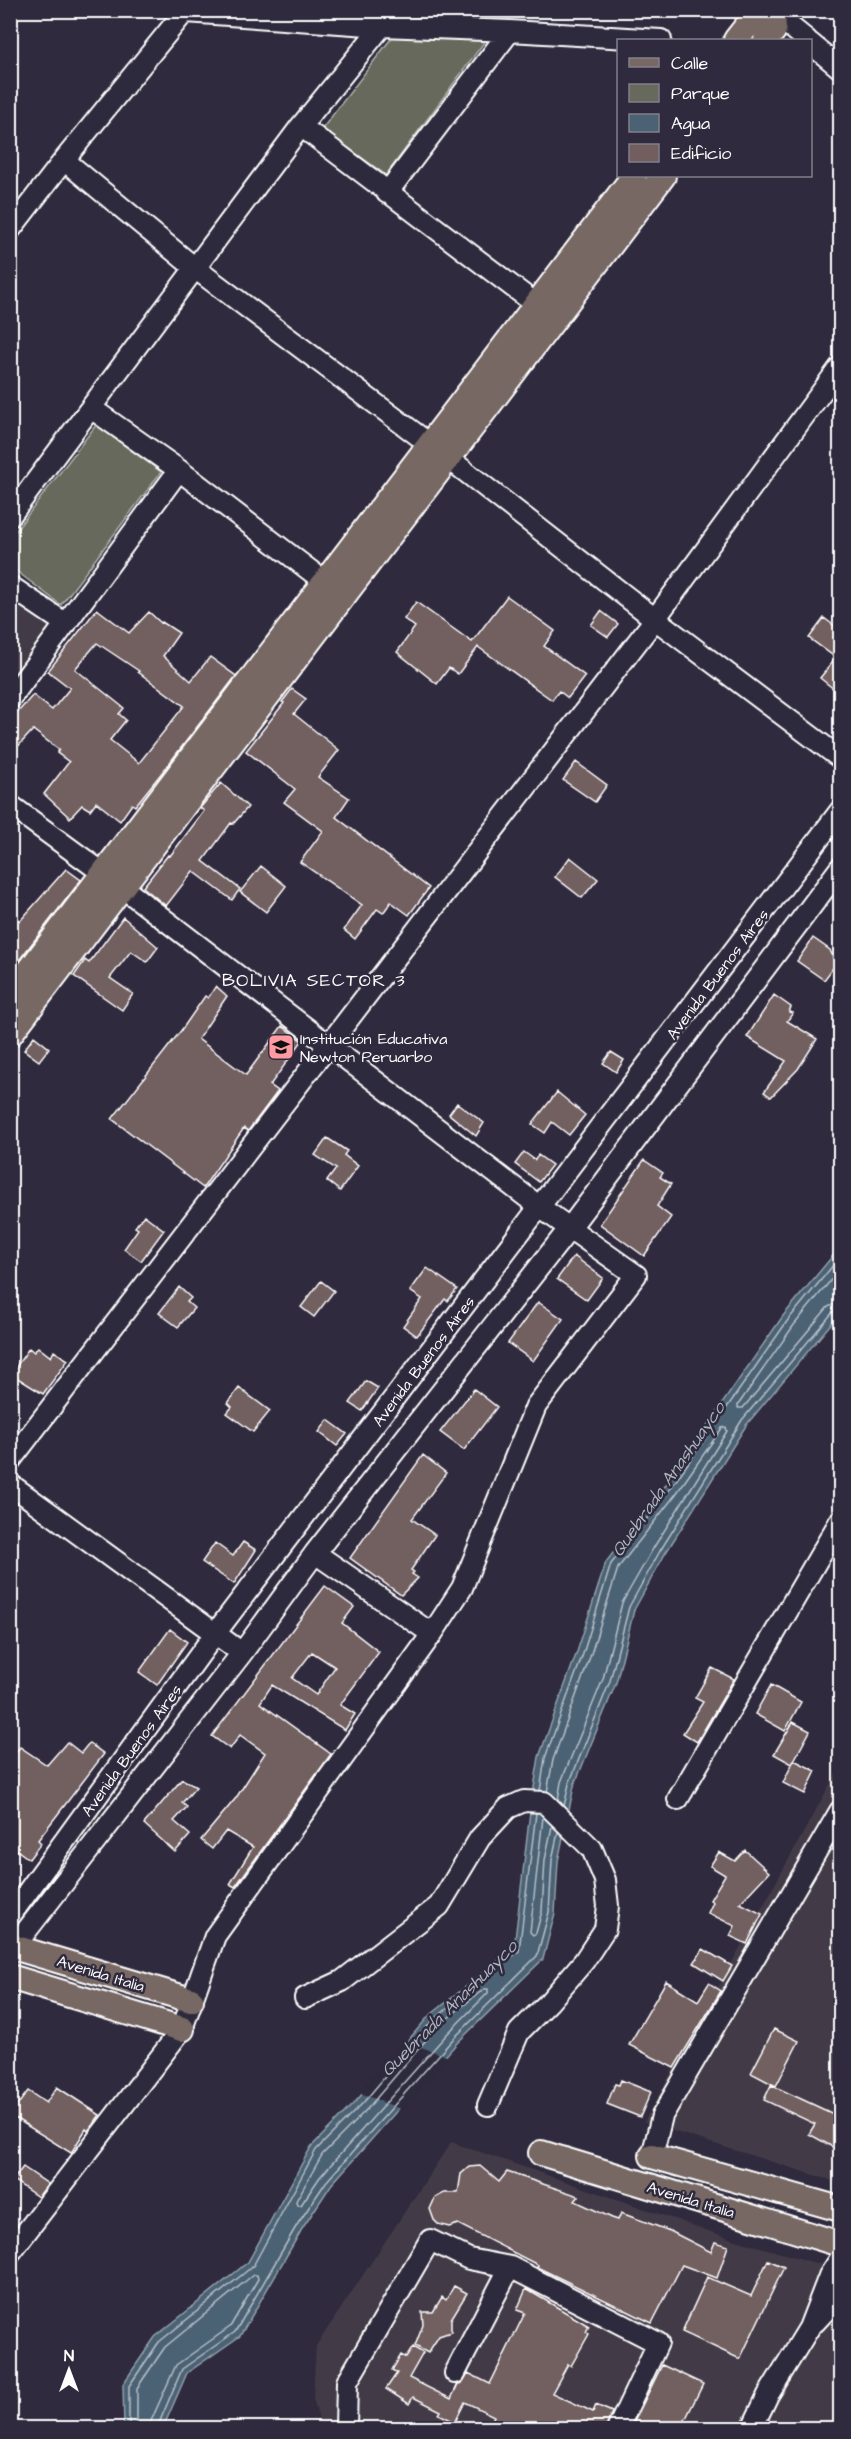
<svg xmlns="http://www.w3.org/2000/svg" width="851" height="2439" viewBox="0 0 851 2439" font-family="'Architects Daughter',sans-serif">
  <rect width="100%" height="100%" fill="#2f2a3d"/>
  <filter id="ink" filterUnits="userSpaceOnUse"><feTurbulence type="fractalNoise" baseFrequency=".0167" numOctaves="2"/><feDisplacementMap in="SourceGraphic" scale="12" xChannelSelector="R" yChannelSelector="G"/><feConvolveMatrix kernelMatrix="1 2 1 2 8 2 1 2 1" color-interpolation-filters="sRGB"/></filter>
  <g filter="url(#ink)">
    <path fill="#433a47" d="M10 596 51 628 11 682H10Z
      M840 1766V2183L644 2122Z
      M451 2142 732 2239 840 2270V2428H321L313 2398 316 2346Z"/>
    <path fill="#66695b" stroke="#b2b4ad" stroke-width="1.5" d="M393 36 485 41 386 175 322 129Z
      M96 425 161 472 61 605 11 567V537Z"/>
    <path fill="#4b6275" stroke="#93a1ac" stroke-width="1.5" d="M840 1247V1313L747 1424 665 1554 634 1610 616 1683 574 1786 558 1861 555 1913 543 1959 457 2043 331 2185 302 2229 240 2336 187 2373 163 2428H124L123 2384 155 2337 248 2262 311 2147 358 2099 428 2017 514 1948 530 1812 539 1757 577 1652 606 1562 665 1486 783 1316Z"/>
    <path fill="#2f2a3d" d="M404 2041 449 2057 403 2110 360 2093Z"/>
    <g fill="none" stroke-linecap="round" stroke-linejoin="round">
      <path stroke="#b7c0c8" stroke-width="1.5" d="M840 1269 794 1325 738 1405V1408H743L828 1307 840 1302
        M540 1791 545 1758 583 1654 611 1564 670 1489 788 1320 840 1257
        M547 1792 553 1760 590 1657 618 1568 676 1494 722 1428 726 1427 727 1431 654 1547 622 1603 603 1679 561 1782 558 1800
        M564 1806 569 1784 610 1681 629 1607 660 1551 742 1420 816 1332 834 1311 840 1310
        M543 1817 530 1932 533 1935 536 1933 542 1911 545 1860 552 1826
        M484 1989H488V1993L447 2034 320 2177 301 2205H297L296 2201 322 2155 368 2108 438 2026Z
        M129 2428V2386L159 2342 253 2266 316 2150 363 2103 432 2021 519 1951 536 1813
        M137 2428V2388L165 2347 253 2275H257L258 2279 230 2327 176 2365 151 2421 150 2428
        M157 2428 182 2369 235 2332 297 2225 326 2182 453 2039 537 1956 549 1912 552 1860 558 1832"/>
    </g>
    <path fill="#725e5f" stroke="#fff" stroke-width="1.5" fill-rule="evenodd" d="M507 596 555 631 544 646 585 676 568 698 559 691 552 700 478 647 458 674 449 668 437 684 397 652 415 627 404 619 416 602 472 642Z
      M97 609 129 633 149 612 161 623 162 622 179 633 163 656 191 681 210 657 236 676 168 765 135 806 132 804 120 821 96 802 90 810 82 805 70 818 44 794 69 762 57 753 59 750 33 730 10 755V721L33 695 52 710 70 688 48 671ZM97 643 139 671 138 672 184 706 139 763 110 740 126 720 119 714 124 708 75 669Z
      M601 611 618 624 608 637 591 625Z
      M824 618 840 630V694L820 678 836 658 809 638Z
      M292 689 306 699 294 714 339 750 318 777 349 798 336 817 429 888 409 915 391 902 383 913 377 909 355 939 344 930 362 905 300 862 323 831 284 802 295 789 246 751 284 703 282 702Z
      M576 762 607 785 595 802 563 780Z
      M221 783 248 807 233 824 231 823 203 861 240 889 232 900 193 871 166 906 143 887 168 855 170 856 204 811 200 808Z
      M570 857 598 879 582 898 555 877Z
      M261 866 286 886 266 912 240 892Z
      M66 869 81 880 10 972V913L20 921Z
      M123 917 158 947 147 962 131 951 110 978 133 994 122 1010 74 976 85 960 89 963Z
      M813 938 830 950 836 964 824 980 797 961Z
      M216 986 227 996 198 1039 246 1075 282 1026 302 1041 270 1085 278 1091 248 1131 244 1128 203 1188 112 1119 183 1028 205 996 208 998Z
      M774 995 791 1007 789 1012 793 1013 787 1021 817 1039 798 1069 771 1097 764 1092 786 1061 747 1037Z
      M34 1036 49 1048 39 1061 24 1050Z
      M611 1052 624 1060 616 1072 603 1063Z
      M557 1092 585 1115 569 1135 552 1122 545 1133 532 1124Z
      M457 1103 484 1123 476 1136 449 1114Z
      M327 1138 347 1151 344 1155 358 1166 340 1191 327 1181 336 1169 315 1155Z
      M524 1152 535 1160 538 1155 552 1165 539 1182 515 1164Z
      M644 1160 663 1173 660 1177 671 1184 657 1206 671 1217 644 1256 600 1224Z
      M144 1215 164 1230 141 1261 124 1249 138 1229 135 1227Z
      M574 1256 603 1278 587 1300 557 1279Z
      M427 1268 457 1289 448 1301 445 1299 417 1336 403 1326 422 1299 410 1291Z
      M321 1281 334 1291 314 1317 301 1307Z
      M179 1287 191 1298 187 1302 194 1308 178 1327 159 1313Z
      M538 1302 563 1319 533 1361 508 1343Z
      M38 1347 51 1357 54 1351 68 1360 43 1394 11 1374 29 1348 34 1352Z
      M366 1381 378 1388 362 1411 350 1403Z
      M239 1388 270 1411 253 1432 227 1413 232 1407 228 1403Z
      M474 1389 497 1407 464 1450 440 1432Z
      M328 1420 347 1434 337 1446 319 1432Z
      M423 1455 446 1473 412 1519 435 1535 411 1570 414 1572 412 1574 418 1578 401 1595 350 1558Z
      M243 1542 256 1550 234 1584 202 1562 215 1543 233 1556Z
      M325 1586 354 1607 342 1623 379 1652 340 1705 355 1714 345 1730 272 1685 260 1703 331 1754 235 1887 230 1884 253 1847 226 1831 212 1849 201 1840 236 1798 265 1753 240 1735 230 1749 212 1736ZM312 1652 335 1667 316 1695 292 1678Z
      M170 1629 187 1642 157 1685 139 1672Z
      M712 1668 734 1679 697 1742 683 1733 703 1702 695 1698Z
      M771 1685 801 1702 785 1731 755 1714Z
      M793 1722 810 1731 792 1764 774 1754Z
      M67 1742 81 1753 89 1743 104 1754 38 1840 41 1843 29 1859 10 1845V1760L20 1747 47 1765Z
      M794 1760 816 1771 805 1794 783 1783Z
      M182 1779 196 1787 182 1803 187 1807 174 1821 190 1835 175 1852 144 1824Z
      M745 1850 769 1872 740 1903 762 1914 747 1944 730 1936 735 1926 708 1913 713 1902 710 1900 725 1875 710 1866 719 1852 735 1861Z
      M703 1949 732 1966 723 1981 694 1963Z
      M666 1981 698 2001 709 1983 721 1991 674 2068 629 2045Z
      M774 2029 799 2041 776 2086 751 2073Z
      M621 2080 651 2092 640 2117 607 2104 615 2084 619 2085Z
      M771 2085 840 2117V2151L809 2134 815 2124 764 2100Z
      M57 2087 100 2115 88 2131 86 2129 71 2153 10 2115 28 2091 46 2103Z
      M480 2166 499 2182 507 2172 579 2196 575 2201 612 2218 618 2220 621 2213 670 2231 711 2252 715 2242 728 2246 717 2278 682 2265 652 2323 537 2267 538 2265 458 2224 449 2227 438 2224 434 2220 430 2209 435 2198 444 2193H458L461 2174 469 2167Z
      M23 2167 48 2184 38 2197 13 2180Z
      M768 2260 784 2267 740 2359 682 2332 707 2277 751 2296Z
      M454 2286 467 2293 451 2319V2332L439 2336 428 2353 415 2346 423 2325 422 2312H433L442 2297 446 2300Z
      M526 2289 589 2326 586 2332 589 2334 571 2366 568 2364 552 2393 593 2412 596 2405 612 2412 606 2428H488L494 2416 465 2402 455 2422 439 2414 441 2411 413 2397 409 2404 386 2389 397 2373 392 2370 401 2355 406 2358 413 2347 423 2353 409 2378 451 2399 458 2384 462 2383 468 2373 490 2384 525 2313 517 2310Z
      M662 2365 703 2384 681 2428H631Z"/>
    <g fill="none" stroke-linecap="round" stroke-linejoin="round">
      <defs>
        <path id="minor" d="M770 10 807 40
          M186 12 382 26 510 31 661 40
          M810 43 840 68
          M301 126 537 305
          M64 160 196 269 448 458 655 619 840 758
          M387 193 510 31
          M10 230 64 160 186 10
          M91 408 179 470 325 582
          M10 516 301 126 382 26
          M10 586 66 624
          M10 699 179 470
          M10 805 122 887 541 1208 636 1275 536 1406 462 1588 432 1634 215 1936 182 2029 10 2253
          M10 1461 655 619 840 367
          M10 1484 242 1653
          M315 1553 432 1634
          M678 1799 840 1521
          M10 1916 214 1635 840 811
          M10 1952 242 1653 315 1553 569 1229 840 868
          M305 1998 342 1981 439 1906 480 1838 508 1808 524 1801 544 1802 592 1849 605 1880 608 1906 605 1929 584 1961 549 2002 519 2032 488 2105
          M652 2156 662 2116 840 1811
          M815 2322 840 2295
          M455 2373 510 2267 658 2343 618 2428
          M346 2428 347 2382 430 2240 469 2259 510 2267
          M752 2428 768 2395 809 2328 829 2276 840 2259"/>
        <path id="major" d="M736 40 754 17 773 13 774 30 766 40
          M10 996 634 176
          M10 1034 663 176
          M10 1946 191 2000
          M10 1977 182 2029
          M541 2153 840 2244
          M652 2156 840 2209"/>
      </defs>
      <use href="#minor" stroke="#fff" stroke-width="24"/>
      <use href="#major" stroke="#fff" stroke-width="28"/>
      <use href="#minor" stroke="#2f2a3d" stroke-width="20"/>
      <use href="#major" stroke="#776864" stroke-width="24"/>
    </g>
  </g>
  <defs>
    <symbol id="school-square" viewBox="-11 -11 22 22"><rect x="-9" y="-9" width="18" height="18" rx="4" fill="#ff9aa2" stroke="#2f2a3d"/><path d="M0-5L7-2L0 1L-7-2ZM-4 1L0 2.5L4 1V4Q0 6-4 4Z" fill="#111"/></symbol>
  </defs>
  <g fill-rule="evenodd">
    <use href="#school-square" x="266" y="1032" width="30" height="30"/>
  </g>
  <g text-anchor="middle" stroke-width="5" stroke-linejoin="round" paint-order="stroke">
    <g font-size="16" fill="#fff" stroke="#2f2a3d">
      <text transform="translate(717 974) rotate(-53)" y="6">Avenida Buenos Aires</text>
      <text transform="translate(423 1361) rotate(-53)" y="6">Avenida Buenos Aires</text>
      <text transform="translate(131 1750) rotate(-54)" y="6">Avenida Buenos Aires</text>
      <text transform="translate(101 1973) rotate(17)" y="6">Avenida Italia</text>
      <text transform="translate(691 2199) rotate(17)" y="6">Avenida Italia</text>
    </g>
    <g font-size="16" fill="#fff" stroke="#2f2a3d" text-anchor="start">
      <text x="300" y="1044">Institución Educativa<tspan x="300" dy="18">Newton Peruarbo</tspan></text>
    </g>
    <g font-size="18" letter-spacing="1.5" fill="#fff" stroke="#2f2a3d">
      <text x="314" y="986">BOLIVIA SECTOR 3</text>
    </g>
    <g font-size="18" font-style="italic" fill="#aeb8c1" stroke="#2f2a3d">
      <text transform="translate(668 1479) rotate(-55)" y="6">Quebrada Anashuayco</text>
      <text transform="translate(449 2008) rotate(-45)" y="6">Quebrada Anashuayco</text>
    </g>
  </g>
  <rect width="851" height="2439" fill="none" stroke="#2f2a3d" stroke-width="36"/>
  <rect x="18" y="18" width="815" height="2403" fill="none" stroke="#fff" stroke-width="2" filter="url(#ink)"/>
  <rect x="617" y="39" width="195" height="138" fill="#2f2a3d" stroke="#827f8b" stroke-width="1.5"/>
  <rect x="629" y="58" width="30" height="9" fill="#776864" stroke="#827f8b" stroke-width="1.5"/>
  <text x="671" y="69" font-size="18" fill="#ffffff">Calle</text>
  <rect x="629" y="84" width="30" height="18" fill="#66695b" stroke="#827f8b" stroke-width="1.5"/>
  <text x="671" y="99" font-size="18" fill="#ffffff">Parque</text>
  <rect x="629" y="114" width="30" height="18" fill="#4b6275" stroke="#827f8b" stroke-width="1.5"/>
  <text x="671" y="129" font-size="18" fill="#ffffff">Agua</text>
  <rect x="629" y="144" width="30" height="18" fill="#725e5f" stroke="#827f8b" stroke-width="1.5"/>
  <text x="671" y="159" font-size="18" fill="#ffffff">Edificio</text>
  <g transform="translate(69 2370)" stroke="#2f2a3d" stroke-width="4.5" paint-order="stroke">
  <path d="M0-4.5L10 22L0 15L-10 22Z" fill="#ffffff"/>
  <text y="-9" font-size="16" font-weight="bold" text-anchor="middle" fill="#ffffff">N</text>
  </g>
</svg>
